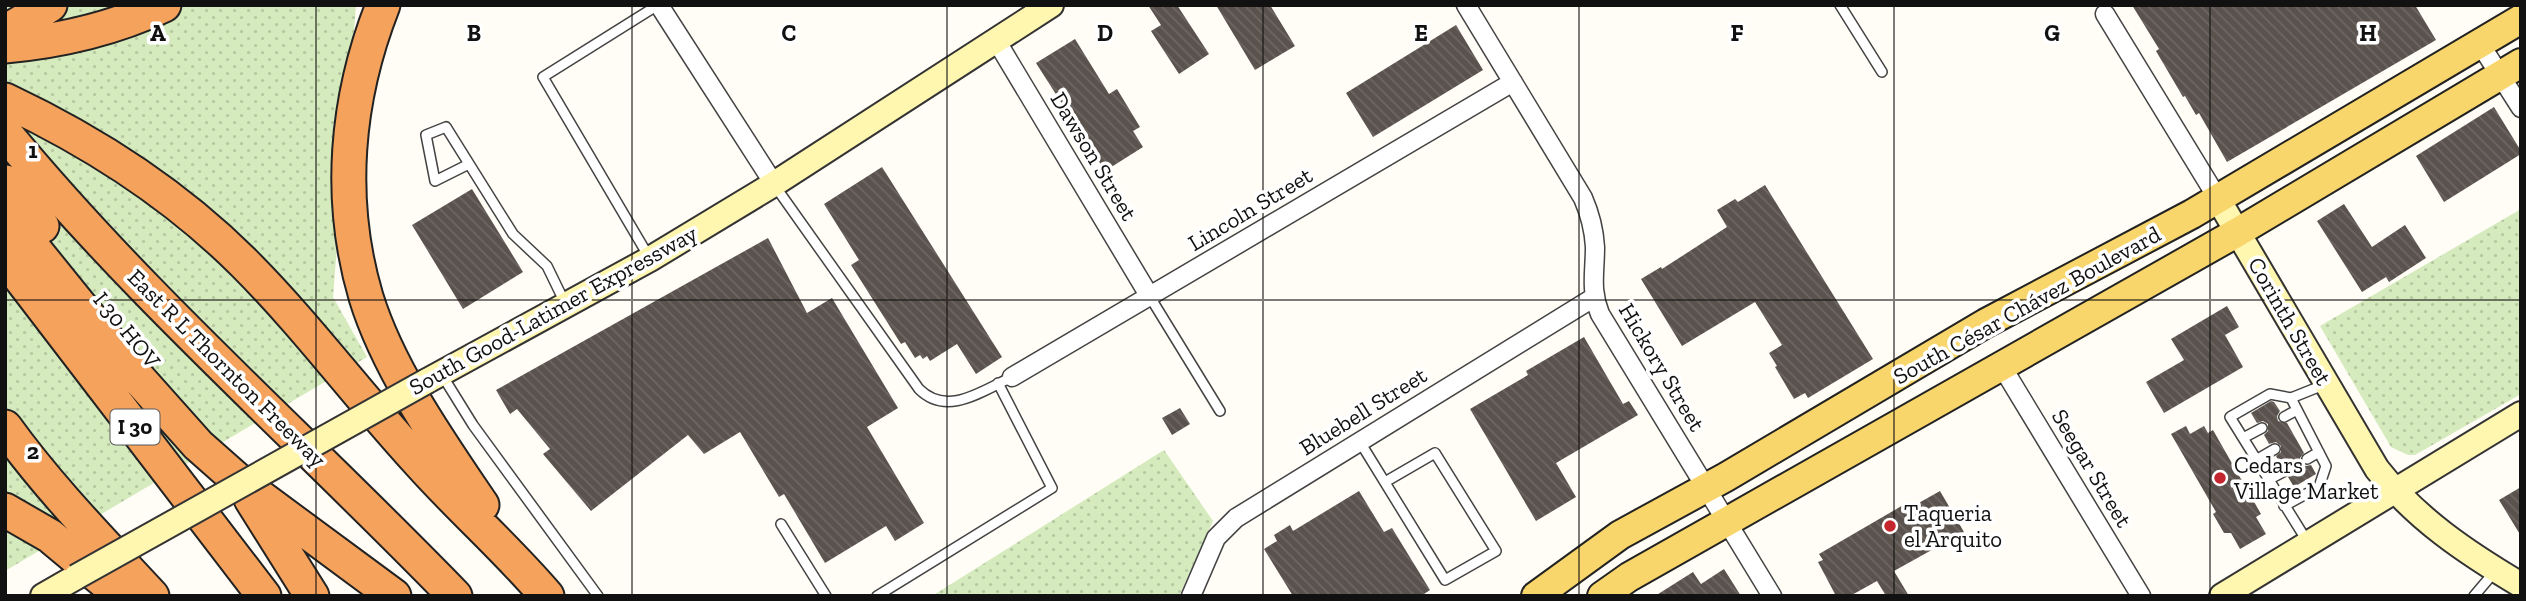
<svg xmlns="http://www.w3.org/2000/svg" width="2526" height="601" viewBox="0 0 2526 601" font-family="'Zilla Slab',serif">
  <defs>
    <pattern id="grass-dots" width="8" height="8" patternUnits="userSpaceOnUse" patternTransform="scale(1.75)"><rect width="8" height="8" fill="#d5ebbd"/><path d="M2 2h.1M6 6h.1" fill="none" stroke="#b6c8a1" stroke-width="1.8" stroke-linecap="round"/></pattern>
    <pattern id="building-back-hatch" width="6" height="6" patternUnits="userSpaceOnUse" patternTransform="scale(1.75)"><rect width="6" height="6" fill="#5a524d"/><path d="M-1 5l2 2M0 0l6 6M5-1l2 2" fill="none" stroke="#6d6662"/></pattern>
  </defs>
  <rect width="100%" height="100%" fill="#fffdf5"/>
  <path fill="url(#grass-dots)" d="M5 5H356L333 297 367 357 5 571Z
    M2521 209V394L2415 455H2408L2391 447 2320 326Z
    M1164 450 1213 521 1179 596H932Z"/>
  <path fill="url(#building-back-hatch)" d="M1148 5H1177L1209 54 1179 74 1151 31 1161 25Z
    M1216 5H1270L1295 46 1255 70Z
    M2132 5H2415L2436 40 2227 162 2199 113 2196 115 2185 96 2183 97 2156 51 2159 49Z
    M1456 25 1483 70 1373 137 1346 93Z
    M1075 39 1109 94 1117 89 1140 127 1133 131 1143 147 1105 171 1036 63Z
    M2494 107 2521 151V154L2444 202 2416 156Z
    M882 167 1002 357 976 374 957 344 930 361 927 356 923 359 920 355 915 358 905 342 901 344 851 265 859 260 824 204Z
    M1765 185 1873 359 1808 398 1805 393 1794 399 1775 367 1777 366 1769 353 1782 345 1755 302 1682 346 1641 279 1661 267 1662 269 1727 227 1717 210 1735 199 1738 202Z
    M472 189 523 272 463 309 412 225Z
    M2344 204 2372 247 2405 225 2426 258 2389 282 2386 277 2362 292 2317 221Z
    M768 238 807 313 832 298 898 408 867 427 924 523 895 541 886 526 825 563 784 494 779 497 740 432 704 454 688 435 591 511 543 454 550 449 517 409 510 414 496 390Z
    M2227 306 2239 327 2225 335 2243 367 2164 413 2146 382 2184 360 2171 339Z
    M1584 337 1623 404 1629 401 1638 415 1556 463 1576 497 1536 521 1470 409 1528 375 1526 371Z
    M2271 401 2274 402 2280 411 2277 416 2278 421 2287 423 2304 453 2300 458 2301 463 2306 466 2311 465 2316 474 2294 487 2288 477 2292 472 2291 467 2286 464 2281 465 2276 456 2281 452V446L2276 442 2269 444 2264 435 2268 431V424L2263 421 2257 423 2251 413Z
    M1180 408 1190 424 1172 435 1162 418Z
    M2186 426 2190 434 2204 426 2208 433 2213 430 2261 514 2256 517 2266 534 2240 549 2231 533H2224L2213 514 2216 512 2171 434Z
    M2521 487V536L2499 500Z
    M1359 491 1384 532 1392 528 1430 590 1421 596H1293L1264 549 1277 541 1274 535 1290 525 1293 531Z
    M1940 491 1964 532 1894 571 1909 596H1886L1877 581 1850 596H1836L1818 562 1823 560 1819 554 1905 504 1908 509Z
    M1724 569 1741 596H1655L1693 572 1701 584Z"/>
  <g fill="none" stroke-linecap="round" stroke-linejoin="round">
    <defs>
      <path id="lane" d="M1840 5 1882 72
        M469 164 435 181 426 135 446 127 513 234 547 266 565 303
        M775 186 919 389C947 417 982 391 1012 377
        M649 257 543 77 658 5
        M1150 297 1220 411
        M442 375 473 425 598 596
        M2284 417 2297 410
        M2243 438 2262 428
        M1360 442 1445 580 1496 551 1435 453 1385 482
        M2307 459 2319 452
        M2256 460 2275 449
        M2268 480 2285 471
        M2284 506 2319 487 2326 466 2291 398
        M781 524 826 596
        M2307 541 2230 417 2270 394 2291 398 2326 384
        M877 596 1052 488 998 383
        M2474 596 2496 570"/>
      <path id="street" d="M659 5 774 184
        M1466 5 1583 198C1590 214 1594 229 1595 247 1595 273 1590 289 1600 314L1772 596
        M2105 14 2218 199
        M996 40 1150 297
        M2480 44 2521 108
        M2001 365 2141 596
        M1012 377 1513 82
        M1191 596 1216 538 1236 518 1593 298"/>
      <path id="secondary" d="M2218 199 2377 469C2416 519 2467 553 2521 585
        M427 381 650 259 774 184 1051 5
        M43 596 76 577
        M2222 596 2521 414"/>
      <path id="primary" d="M1536 596 1620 535 1726 477 1986 323 2192 214 2521 19
        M1602 596 1629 577 2238 232 2521 63"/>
      <path id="highway" d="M383 5C346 99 337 199 366 297 388 369 440 443 482 505
        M5 32 50 5
        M5 46C61 41 113 29 164 5
        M5 100C94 142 175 194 244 263 307 326 359 397 419 462 460 508 507 549 547 596
        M5 133C142 299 306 442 455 596
        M5 182 42 226
        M5 213 140 380 198 445 241 483 394 596
        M5 258 264 596
        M5 427C49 488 101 541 152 596
        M251 499 312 596
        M5 510 50 536 122 596"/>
    </defs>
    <use href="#lane" stroke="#444" stroke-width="12"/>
    <use href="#street" stroke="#444" stroke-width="21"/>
    <use href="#secondary" stroke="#333" stroke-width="28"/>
    <use href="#primary" stroke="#222" stroke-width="32"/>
    <use href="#highway" stroke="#222" stroke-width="37"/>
    <use href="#lane" stroke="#fff" stroke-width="9"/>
    <use href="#street" stroke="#fff" stroke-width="18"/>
    <use href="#secondary" stroke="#fff6b0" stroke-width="24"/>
    <use href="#primary" stroke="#f9d66b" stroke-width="28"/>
    <use href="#highway" stroke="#f5a25d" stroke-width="33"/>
    <defs>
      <path id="secondary-bridge" d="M76 577 427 381"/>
    </defs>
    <use href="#secondary-bridge" stroke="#333" stroke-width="28" stroke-linecap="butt"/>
    <use href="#secondary-bridge" stroke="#fff6b0" stroke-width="24"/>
  </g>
  <path fill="none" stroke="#111" stroke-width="2" stroke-opacity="0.55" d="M316 5V596M632 5V596M947 5V596M1263 5V596M1579 5V596M1894 5V596M2210 5V596M5 300H2521"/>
  <g fill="#c4262e" stroke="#fff" stroke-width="2.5">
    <circle cx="2220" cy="478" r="7"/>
    <circle cx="1890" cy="526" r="7"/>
  </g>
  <g text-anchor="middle" stroke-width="7" stroke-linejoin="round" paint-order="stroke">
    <rect fill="#fff" stroke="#585858" stroke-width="2" x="110.5" y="409.5" width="49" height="35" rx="5"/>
    <g font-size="21" font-weight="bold" fill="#111">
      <text x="135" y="434">I 30</text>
    </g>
    <g font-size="23" fill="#111" stroke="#fff">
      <text transform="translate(1094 156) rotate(59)" y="8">Dawson Street</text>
      <text transform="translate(1250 209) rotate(-31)" y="8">Lincoln Street</text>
      <text transform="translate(2027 305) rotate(-29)" y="8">South César Chávez Boulevard</text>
      <text transform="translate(553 310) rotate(-29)" y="8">South Good-Latimer Expressway</text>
      <text transform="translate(2290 321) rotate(60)" y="8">Corinth Street</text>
      <text transform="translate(127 330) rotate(51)" y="8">I 30 HOV</text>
      <text transform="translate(1662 367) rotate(59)" y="8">Hickory Street</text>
      <text transform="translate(227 368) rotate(45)" y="8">East R L Thornton Freeway</text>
      <text transform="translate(1363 411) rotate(-32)" y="8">Bluebell Street</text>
      <text transform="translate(2092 468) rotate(59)" y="8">Seegar Street</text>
    </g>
    <g font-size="23" fill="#111" stroke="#fff" text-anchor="start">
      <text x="2234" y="473">Cedars<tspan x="2234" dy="26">Village Market</tspan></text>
      <text x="1904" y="521">Taqueria<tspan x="1904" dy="26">el Arquito</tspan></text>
    </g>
  </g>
  <g font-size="23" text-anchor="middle" font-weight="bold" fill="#111" stroke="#fff" stroke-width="7" stroke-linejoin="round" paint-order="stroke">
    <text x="158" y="41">A</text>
    <text x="474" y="41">B</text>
    <text x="789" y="41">C</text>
    <text x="1105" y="41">D</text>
    <text x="1421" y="41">E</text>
    <text x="1737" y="41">F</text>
    <text x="2052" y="41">G</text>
    <text x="2368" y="41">H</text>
    <text x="33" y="158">1</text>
    <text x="33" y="459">2</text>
  </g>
  <rect width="2526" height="601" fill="none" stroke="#111111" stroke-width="14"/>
</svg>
